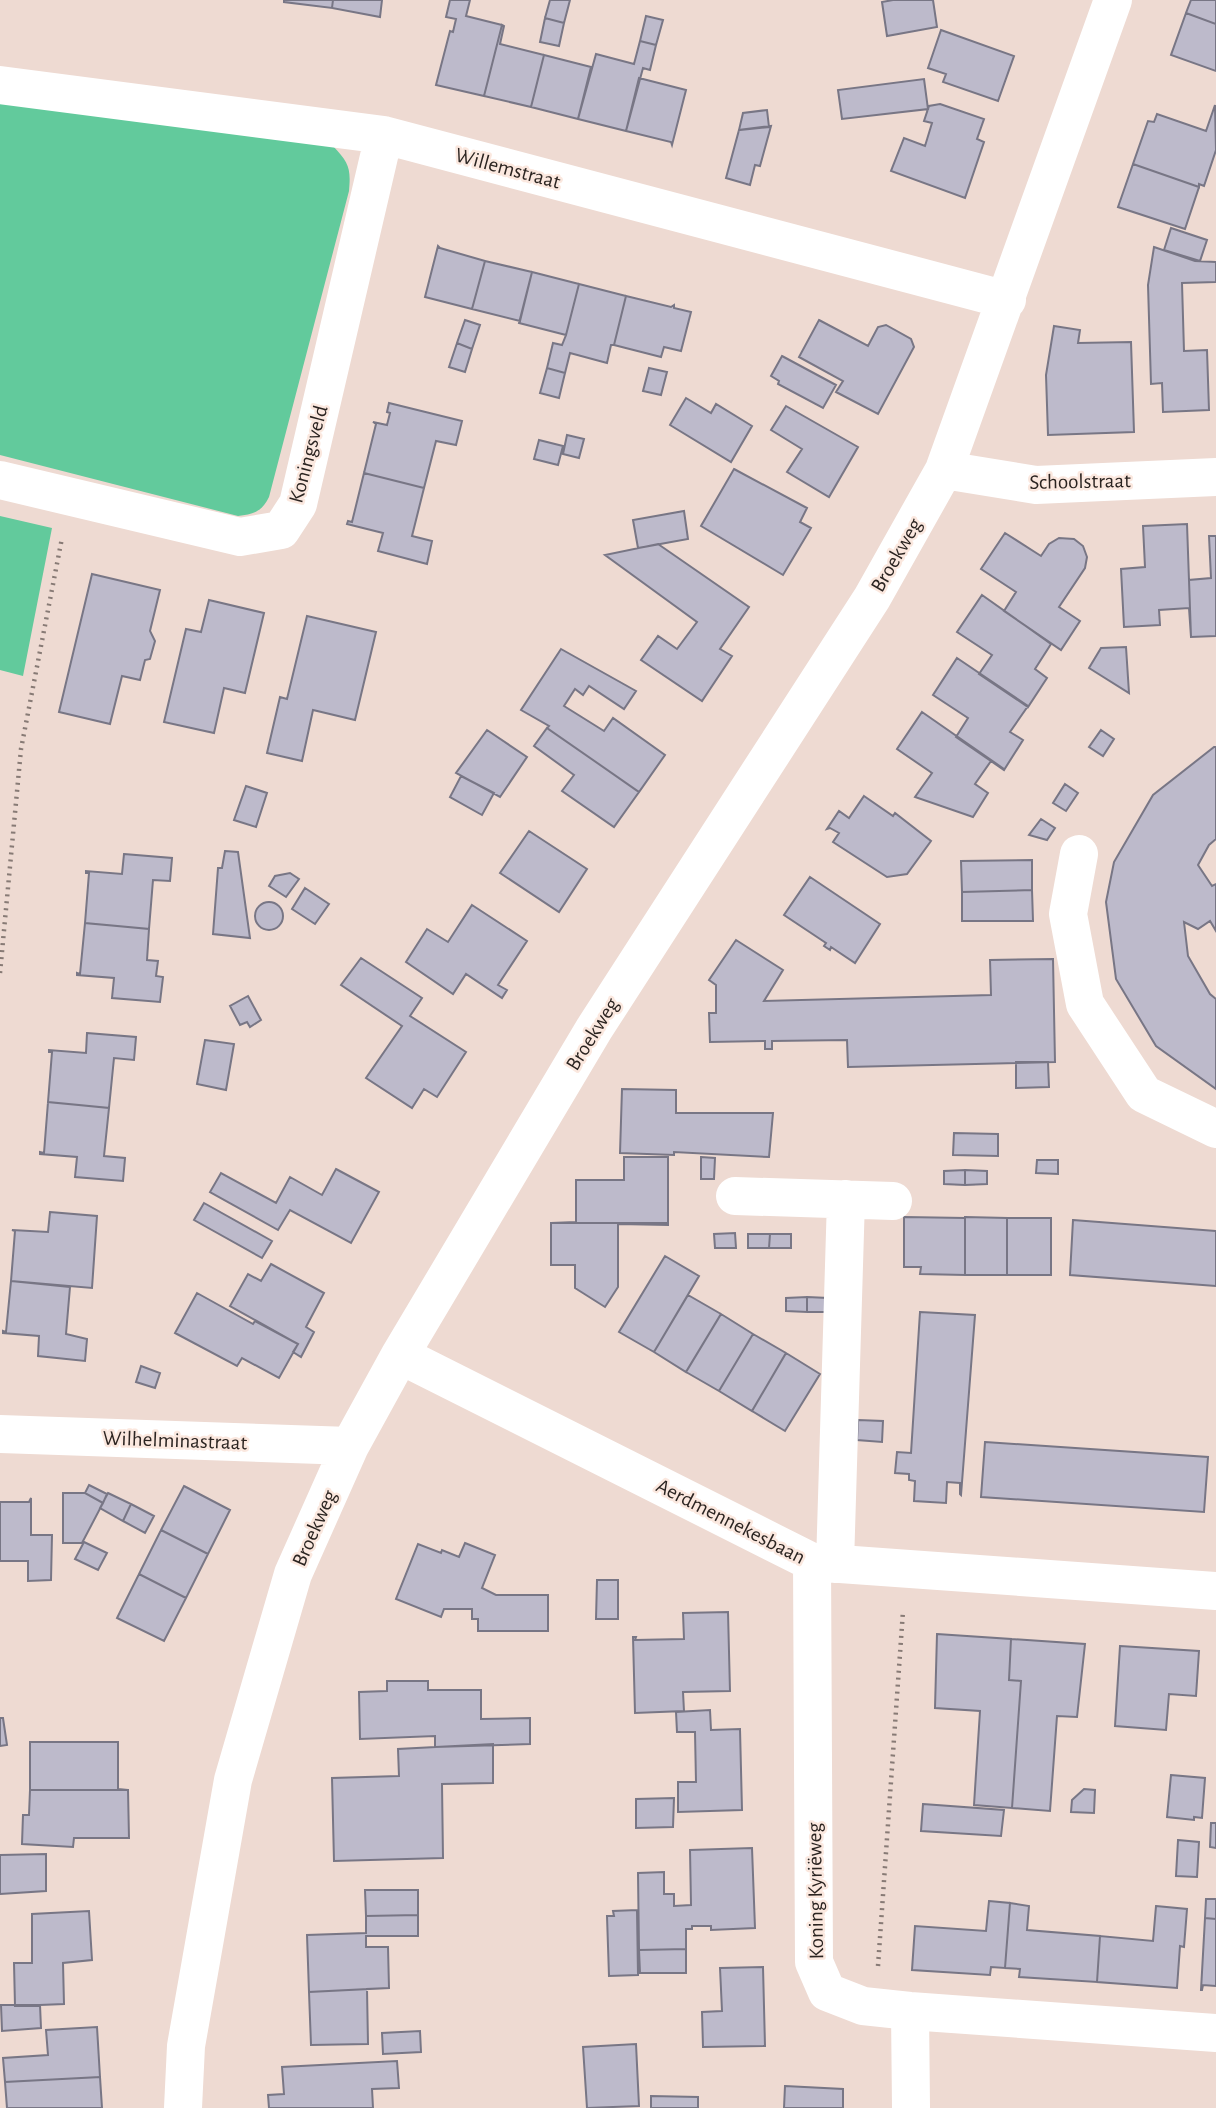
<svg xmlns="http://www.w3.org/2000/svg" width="1216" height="2108" viewBox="0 0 1216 2108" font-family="'Alegreya Sans',sans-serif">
  <rect width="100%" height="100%" fill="#eedad2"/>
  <path fill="#62ca9c" d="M0 98 333 146C349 163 351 168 349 191L269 497C262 512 253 514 238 516L0 455Z
    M0 516 52 528 23 676 0 670Z"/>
  <path fill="#bdbacb" stroke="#787685" stroke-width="2" d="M284 0H333L332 8 284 2Z
    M333 0H382L380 17 332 8Z
    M450 0H470L466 16 502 25 484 96 436 85 450 31 453 32 456 19 446 17Z
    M550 0H570L564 23 545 18Z
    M893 0H933L937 27 887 36 882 2Z
    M1191 0H1216V24L1186 13Z
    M1186 13 1216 24V71L1171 55Z
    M646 16 663 20 656 45 640 41Z
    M545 18 564 23 559 46 540 42Z
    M502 25 504 26 500 44 544 55 531 107 484 96Z
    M941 30 1014 56 998 101 943 82 946 74 928 68Z
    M640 41 656 45 650 70 643 68 626 131 578 119 596 54 634 64Z
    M544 55 591 67 578 119 531 107Z
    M639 78 686 90 672 145 671 142 626 131Z
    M924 79 928 109 842 119 838 90Z
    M940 104 984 119 977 139 984 142 965 198 891 171 904 138 925 146 932 123 924 121 929 106Z
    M1215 105 1216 150 1204 186 1199 184V187L1133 164 1148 121 1154 122 1157 114 1206 131Z
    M767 110 769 127 739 130 743 113Z
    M771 126 760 166 755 165 750 185 726 178 739 130Z
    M1133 164 1199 187 1185 229 1118 207Z
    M1171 228 1207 240 1200 261 1164 250Z
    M438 246 440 248 485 261 472 309 425 297Z
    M1154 247 1195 261 1216 262V282L1182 283 1184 351 1207 350 1209 410 1163 412 1162 383 1151 384 1148 285Z
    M485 261 532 272 520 321 472 309Z
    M532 272 579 284 566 335 519 323Z
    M579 284 626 296 614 345H611L607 363 570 353 565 373 547 368 553 343 562 345 566 335Z
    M626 296 671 307 674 305V308L691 312 681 351 664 347 661 357 614 345Z
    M465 320 480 325 472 349 457 343Z
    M819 320 868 346 878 327 886 325 911 339 914 347 878 414 836 392 843 381 799 357Z
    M1054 326 1080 330 1078 343 1131 342 1134 432 1048 435 1046 375Z
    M457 343 472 349 465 372 449 367Z
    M782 356 836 385 823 408 778 384 779 381 771 376Z
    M547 368 565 373 559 398 540 393Z
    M649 368 667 372 661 395 643 391Z
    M686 398 711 413 716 404 752 426 731 462 670 425Z
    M389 403 462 421 456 445 436 441 424 488 364 473 376 424 373 422 387 425 390 413 387 412Z
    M786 406 858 447 829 497 787 472 802 449 771 430Z
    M567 435 584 439 579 458 563 454Z
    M539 440 563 446 558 465 534 459Z
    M734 469 807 508 800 522 811 528 783 575 701 526Z
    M364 473 424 488 412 536 432 541 427 564 378 551 383 533 347 524 348 521 352 522Z
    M684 511 688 539 638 548 633 520Z
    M1187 524 1191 637 1189 608 1159 610 1160 625 1124 627 1121 569 1145 567 1143 526Z
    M1005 533 1041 556 1049 544 1059 538 1074 539 1083 546 1087 557 1085 568 1059 607 1080 621 1061 650 1004 611 1016 592 981 569Z
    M1209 536H1216V636L1191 637 1189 580 1211 578Z
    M658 544 749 607 720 649 732 656 702 701 641 660 658 636 677 649 697 622 605 555Z
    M92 574 160 590 150 631 155 641 150 659 145 660 140 680 122 676 110 724 59 712Z
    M982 595 1051 644 1035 669 1047 678 1028 707 979 674 992 655 957 632Z
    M209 600 264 613 245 693 224 688 214 733 164 722 186 629 201 632Z
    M307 616 376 632 355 720 313 710 302 761 267 753 280 697 287 699Z
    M1126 647 1129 693 1089 668 1101 648Z
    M561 649 636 691 624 709 589 686 583 695 575 689 564 706 604 731 613 718 665 755 639 792 547 728 549 726 521 710Z
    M957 658 1028 706 1010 732 1023 740 1004 770 956 737 968 718 933 695Z
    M922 712 1004 769 991 761 975 784 988 793 973 817 915 797 932 773 897 749Z
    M547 728 639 792 614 827 562 791 574 775 534 746Z
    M487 730 527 757 500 797 456 773Z
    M1101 730 1114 739 1103 756 1089 747Z
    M1214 747H1216V839L1209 845 1198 865 1212 886 1216 884V931L1210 921 1198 929 1184 922 1188 956 1210 994 1216 999V1089L1156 1046 1116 979 1106 902 1114 862 1153 795Z
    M461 776 494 793 482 815 450 797Z
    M1065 784 1078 793 1066 811 1053 803Z
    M246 786 267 793 256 827 234 820Z
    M864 796 893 816 895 813 931 841 907 874 887 877 833 842 839 833 830 828 827 829 839 811 849 818Z
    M1041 819 1055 828 1047 840 1029 835Z
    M529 831 587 869 559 912 500 873Z
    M225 851 238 852 250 938 213 934 218 868H222Z
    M124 854 172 858 170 881 153 880 149 929 85 923 89 873H86V871L122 874Z
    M1032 860V890L962 892 961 861Z
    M290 873 299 879 286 897 269 886 275 876Z
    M810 877 880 924 855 963 831 947 830 950 824 946 826 943 784 915Z
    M305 888 329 904 315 924 292 909Z
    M1032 890 1033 921H962V892Z
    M255 916a14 14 0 1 1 28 0a14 14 0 1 1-28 0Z
    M472 905 527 941 498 985 507 990 502 998 466 974 453 994 406 962 427 929 448 942Z
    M85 923 149 929 147 960 158 961 156 976 163 977 160 1002 112 998 114 978 77 975V973L80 974Z
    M736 940 783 970 764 1001 991 995 990 960 1053 959 1055 1062 848 1067 847 1040 772 1041V1049H765V1041L710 1042 709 1013H716V985L709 980Z
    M361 958 422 998 410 1016 466 1052 437 1097 424 1089 412 1108 366 1078 402 1026 341 985Z
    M248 996 261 1020 250 1027 247 1022 240 1025 230 1006Z
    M87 1033 136 1037 134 1060 114 1058 109 1108 48 1102 52 1052H49V1050L86 1053Z
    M205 1040 234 1044 226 1090 197 1084Z
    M1016 1062H1048L1049 1087 1016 1088Z
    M622 1089 676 1090V1113H773L769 1157 674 1152V1155L620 1153Z
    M48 1102 109 1108 104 1156 125 1158 123 1181 75 1177 77 1157 40 1154V1152L44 1153Z
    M954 1133 998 1134V1156L953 1155Z
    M624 1157H668V1223H551L576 1222V1180H624Z
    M701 1157 715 1158 714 1179H701Z
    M1037 1160H1058V1174L1036 1173Z
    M336 1169 379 1192 351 1243 290 1210 278 1230 210 1192 221 1173 276 1203 290 1177 322 1195Z
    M965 1170 987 1171V1184L965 1185Z
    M965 1170V1185L944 1184V1171Z
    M204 1203 272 1241 262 1258 194 1220Z
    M50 1212 97 1216 92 1288 11 1281 15 1231 12 1230 48 1232Z
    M904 1217 965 1218V1275L920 1274 921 1267H904Z
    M965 1217 1007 1218V1275H965Z
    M1007 1218H1051V1275H1007Z
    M1073 1220 1216 1231V1286L1070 1275Z
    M551 1223H668V1225L618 1224V1287L605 1307 575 1288V1265H551Z
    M735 1233 736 1248H715L714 1234Z
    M748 1234H770L769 1248H748Z
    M770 1234H791V1248H769Z
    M665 1256 699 1276 654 1352 619 1332Z
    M271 1264 324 1293 306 1327 314 1332 301 1357 293 1352 298 1344 230 1306 248 1274 261 1281Z
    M11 1281 70 1287 66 1334 87 1339 85 1361 38 1356 39 1336 3 1333V1331L6 1332Z
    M197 1293 253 1324 255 1321 298 1344 279 1378 242 1358 237 1366 175 1333Z
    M688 1295 721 1314 686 1372 654 1352Z
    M807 1297V1312L786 1311V1298Z
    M807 1297 828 1298V1312H807Z
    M920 1312 975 1315 961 1495 960 1494V1483L947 1482 946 1503 914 1501 915 1481 909 1480V1474L895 1473 897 1452 911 1453Z
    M721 1314 753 1334 719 1391 686 1372Z
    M753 1334 786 1353 752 1411 719 1391Z
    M786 1353 820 1374 785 1431 752 1411Z
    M141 1366 160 1373 155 1388 136 1382Z
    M858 1420 883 1421 882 1442 857 1440Z
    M985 1442 1208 1457 1204 1512 981 1497Z
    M89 1485 107 1494 103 1503 85 1493Z
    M184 1486 230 1510 208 1554 161 1530Z
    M63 1493H85L103 1503 82 1543H63Z
    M108 1493 131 1504 123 1521 100 1508Z
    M31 1498V1535H52L51 1580 28 1581V1561H0V1502H29Z
    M131 1504 154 1516 145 1533 123 1521Z
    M161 1530 208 1554 186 1598 139 1574Z
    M84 1542 107 1553 98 1570 75 1559Z
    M465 1543 495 1555 482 1588 496 1595H548V1631H478V1619H472V1609H444L441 1617 396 1599 418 1544 441 1553 442 1550 459 1557Z
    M139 1574 186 1598 164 1641 117 1618Z
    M597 1580H618V1619H596Z
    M728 1612 730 1691 683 1692 684 1711 635 1713 633 1637H636L635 1640 684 1639 683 1613Z
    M937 1634 1011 1639 1009 1680 1021 1681 1012 1808 974 1805 980 1711 935 1708Z
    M1011 1639 1085 1644 1077 1717 1057 1716 1050 1811 1012 1808 1021 1681 1009 1680Z
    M1120 1646 1199 1651 1196 1696 1169 1694 1166 1730 1115 1726Z
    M387 1681H428V1690H481V1719L530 1718V1744L435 1747V1736L360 1739 359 1692 387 1691Z
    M710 1710 711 1730 740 1729 742 1810 678 1812V1782H696L695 1732H677L676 1712Z
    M0 1718H3L7 1745 0 1746Z
    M30 1742H118V1789L128 1790H30Z
    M493 1744V1783L442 1784 443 1858 334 1861 332 1778 399 1776 398 1749Z
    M1171 1775 1205 1778 1202 1818 1194 1817V1820L1167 1817Z
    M1084 1789 1095 1790 1094 1813 1071 1812 1072 1800Z
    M30 1790H128L129 1838H74L73 1847 22 1844 23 1815H29Z
    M674 1798 673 1827 636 1828V1799Z
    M923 1804 1004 1810 1001 1836 921 1831Z
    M1211 1823H1216V1848L1210 1847Z
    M1178 1840 1199 1842 1197 1877 1176 1876Z
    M752 1848 755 1928 711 1930V1926H692V1929H686V1949L639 1950 638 1873 664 1872V1894H674V1906L691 1905 690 1850Z
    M46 1854V1891L0 1894V1855Z
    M365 1890H418V1915L366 1916Z
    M1206 1899H1216V1919L1205 1918Z
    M989 1901 1010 1903 1005 1968 991 1967 990 1975 912 1970 915 1926 986 1931Z
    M1010 1903 1029 1906 1027 1930 1100 1936 1097 1982 1019 1977 1020 1969 1005 1968Z
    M1156 1906 1187 1909 1184 1947 1180 1946 1177 1988 1097 1982 1100 1936 1153 1941Z
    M637 1910 638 1975 609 1976 607 1916H614L613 1911Z
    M89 1911 92 1960 63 1963 64 2004 15 2006 14 1963H32V1914Z
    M418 1915V1936H366V1947H388L389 1988 309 1992 307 1935 366 1933V1916Z
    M1205 1918 1216 1919V1986L1203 1985 1202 1990H1201Z
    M686 1949V1973H640L639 1950Z
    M763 1967 765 2046 703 2047 702 2012 722 2011 720 1968Z
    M389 1988 367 1989 368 2044 311 2045 309 1992Z
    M1 2005H40L41 2028 2 2031Z
    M97 2027 100 2077 5 2082 3 2058 48 2055 46 2030Z
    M420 2031 421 2052 383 2054 382 2033Z
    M636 2044 639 2106 587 2108 583 2047Z
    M397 2061 399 2088 372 2089 373 2108H269L268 2095 284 2094 282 2067Z
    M100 2077 102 2108H7L5 2082Z
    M785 2086 843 2089V2108H784Z
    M651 2096 698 2097V2108H651Z"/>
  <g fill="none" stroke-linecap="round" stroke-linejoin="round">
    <path stroke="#877a75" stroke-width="4.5" stroke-dasharray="2 5" stroke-linecap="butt" d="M0 973 21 749 62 538
      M878 1966 903 1611"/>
    <path stroke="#fff" stroke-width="38" d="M0 85 384 135 1007 300
      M944 470 1036 485 1216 477
      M0 480 240 537 281 530 298 504 384 135
      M1079 854 1068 914 1085 1004 1144 1094 1216 1129
      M735 1196 893 1201
      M400 1355 812 1562 1216 1591
      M0 1434 350 1446
      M812 1562 814 1962 827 1992 863 2006 910 2011 1216 2033
      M835 1564 846 1199
      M910 2011 911 2108
      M183 2108 186 2046 233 1780 293 1574 350 1446 400 1355 594 1029 872 598 944 470 1113 0"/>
  </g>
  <g text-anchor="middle" stroke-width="5" stroke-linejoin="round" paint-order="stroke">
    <g font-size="21" fill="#2b2421" stroke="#fbe8df">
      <text transform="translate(508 168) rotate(15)" y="7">Willemstraat</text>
      <text transform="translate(308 454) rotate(-75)" y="7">Koningsveld</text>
      <text transform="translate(1080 481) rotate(-1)" y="7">Schoolstraat</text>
      <text transform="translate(896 555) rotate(-60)" y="7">Broekweg</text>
      <text transform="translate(592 1034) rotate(-58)" y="7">Broekweg</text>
      <text transform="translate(175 1440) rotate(2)" y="7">Wilhelminastraat</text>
      <text transform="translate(731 1521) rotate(27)" y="7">Aerdmennekesbaan</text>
      <text transform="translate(314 1528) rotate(-66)" y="7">Broekweg</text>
      <text transform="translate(815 1891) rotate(-91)" y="7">Koning Kyriëweg</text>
    </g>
  </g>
</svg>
